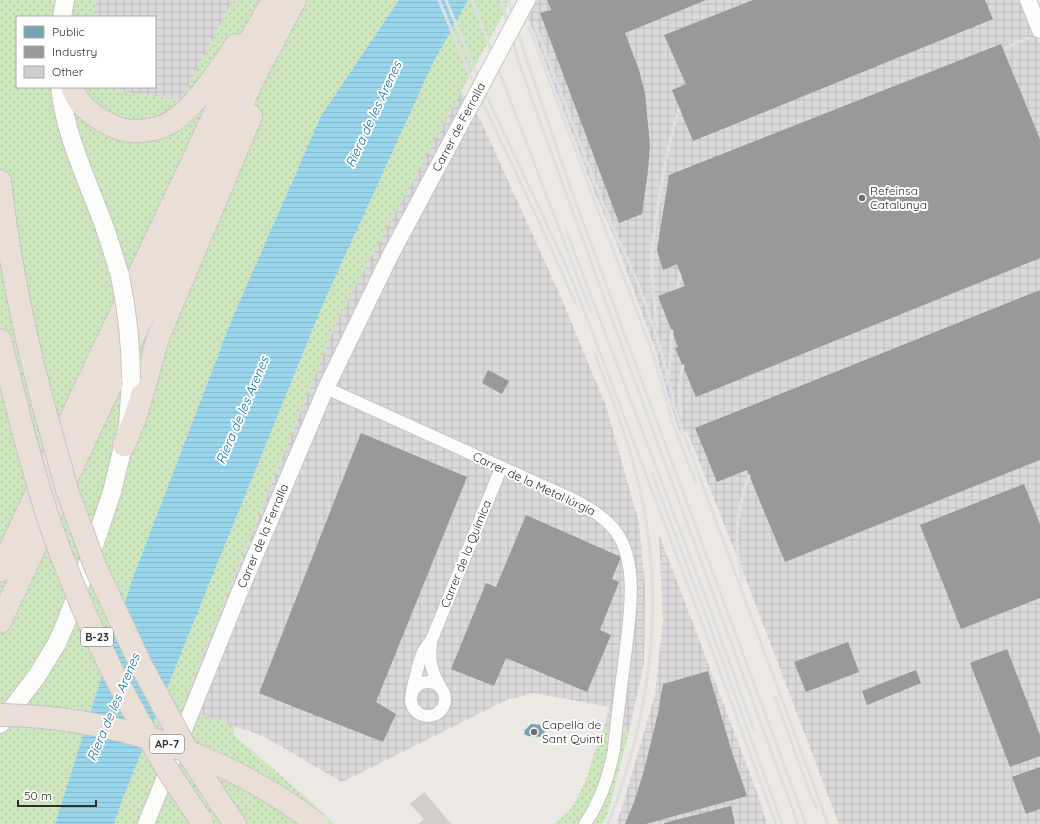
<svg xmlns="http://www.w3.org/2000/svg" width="1040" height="824" viewBox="0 0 1040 824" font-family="Quicksand,sans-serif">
  <defs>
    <pattern id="industrial-grid" width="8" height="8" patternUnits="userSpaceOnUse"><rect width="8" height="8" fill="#dcd9db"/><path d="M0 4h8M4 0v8" fill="none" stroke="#bdbbbc"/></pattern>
    <pattern id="grass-dots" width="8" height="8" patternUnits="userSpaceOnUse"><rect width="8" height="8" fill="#cee6be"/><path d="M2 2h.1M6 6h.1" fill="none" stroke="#b1c6a4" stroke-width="1.8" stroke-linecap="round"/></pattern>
    <pattern id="water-rules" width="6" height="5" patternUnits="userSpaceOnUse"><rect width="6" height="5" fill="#99d6ec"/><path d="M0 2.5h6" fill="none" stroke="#84b8cb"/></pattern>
  </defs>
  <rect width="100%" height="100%" fill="#ece8e4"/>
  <path fill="url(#industrial-grid)" d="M96 0H233L181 100 120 91 118 87H155V17H93Z
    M519 0H1022L1040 44V824H839L747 582 687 431 680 434 666 389 655 349 615 239 596 196 529 20Z
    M461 91 480 119 560 295 606 406 639 523 645 586 644 663 629 732 605 725 609 707 534 693 506 700 342 782 263 736 182 708 338 318Z
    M659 534 758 795 767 824H616L621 811 655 695 663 621Z"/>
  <path fill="url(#grass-dots)" d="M0 0H96L93 17H17V87H118L120 91 181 100 233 0H399L321 116 232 319 132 580 55 824H0Z
    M468 0H511L338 318 182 707 235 726C233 730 233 733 236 737L309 800 334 824H114L121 803 190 631 323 304 433 63Z
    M605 725 629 732 608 813 602 824H555L569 811 578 797 588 775 592 760Z"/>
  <path fill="url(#water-rules)" d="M399 0H468L433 63 323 304 190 631 121 803 114 824H55L132 580 232 319 321 116Z"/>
  <path fill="#76a5af" d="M531 724 545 725 544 737 528 736 524 734 525 730Z"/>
  <path fill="#999" d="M547 0H706L625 33 639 70 645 93 650 145 648 171 642 214 619 223 540 13 551 10Z
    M753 0H985L993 19 693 141 672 90 686 84 664 35Z
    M1001 44 1040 139V258L696 397 675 348 678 347 658 296 685 286 677 264 663 270 657 250 669 175Z
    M1040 290V460L785 562 747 470 717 482 695 428Z
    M488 370 509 381 502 394 482 383Z
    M361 433 467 477 376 702 396 714 383 742 259 693Z
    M1024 484 1040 524V598L961 629 920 525Z
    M526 515 621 557 612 579 619 582 600 630 611 635 587 692 506 658 494 686 451 669 486 583 496 587Z
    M848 642 859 672 806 692 794 662Z
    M1007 649 1040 735V756L1010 767 970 663Z
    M916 670 921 683 867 705 862 691Z
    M708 671 731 749 747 796 646 824H625L634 802 644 771 658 713 663 684Z
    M1040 767V809L1026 814 1012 777Z
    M731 806 735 824H664V823Z"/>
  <path fill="#d1cecb" d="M424 792 451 824H418L424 819 410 804Z"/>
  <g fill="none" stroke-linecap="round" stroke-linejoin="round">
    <defs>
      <path id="minor" d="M326 388 574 500C592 510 610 520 620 538 638 571 629 620 625 656 621 687 617 718 614 749 609 776 601 801 585 824
        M431 643C429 661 431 670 440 686
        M411 699a17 17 0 1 1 34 0a17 17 0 1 1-34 0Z
        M412 691 419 663 423 652 432 639 501 468"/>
      <path id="tertiary" d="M1028 0 1040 30
        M146 824 240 591 326 388 391 254"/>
      <path id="secondary" d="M62 17 65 0
        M60 87C65 133 84 173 100 215 108 235 114 256 120 276
        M0 724 37 676 57 643 65 625 85 572 112 492 128 426 131 379"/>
      <path id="motorway" d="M72 87C77 103 92 116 107 123 112 126 119 129 124 130 137 133 155 130 166 125 192 113 220 68 236 45
        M0 181C8 255 23 328 42 400
        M0 340 25 439
        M124 445 135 418 141 399 158 338 251 116
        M0 571C58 445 117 319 177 194 208 129 236 62 273 0
        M0 622 254 78 295 0
        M221 804 235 824"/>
    </defs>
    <use href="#minor" stroke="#c5c4c5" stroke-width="14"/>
    <use href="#tertiary" stroke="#c5c4c5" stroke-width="18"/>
    <use href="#secondary" stroke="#c5c4c5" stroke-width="20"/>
    <use href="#motorway" stroke="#c6c5c4" stroke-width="24"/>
    <use href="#minor" stroke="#fcfcfb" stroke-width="12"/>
    <use href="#tertiary" stroke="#fcfcfb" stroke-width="16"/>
    <use href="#secondary" stroke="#fcfcfb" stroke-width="18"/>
    <use href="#motorway" stroke="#eadfd6" stroke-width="22"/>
    <path stroke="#dfdfe1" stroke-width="3" d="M439 0 472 80 541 226 576 304
      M446 0 476 73 564 261 582 305 702 623 776 824
      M472 0 591 312
      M501 0 519 63 550 149 624 352 798 824
      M508 0 527 60 573 195 806 824
      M534 22 603 204C616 237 633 267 644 300 653 323 660 346 666 370 670 387 673 404 679 421L828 824
      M529 27 593 197 647 338 654 357 673 424 696 483
      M1005 48 1028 38
      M566 230 713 617 754 730
      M677 287 680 275
      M657 324C653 300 651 276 652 251 654 228 658 205 662 182 666 157 671 134 679 110
      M595 354C613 400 631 447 641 495 666 605 649 720 608 824
      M669 374 672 331
      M681 416C679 400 679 382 683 366
      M652 473 708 621 782 824
      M742 581C735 543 735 513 749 476
      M775 697 811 796 817 808"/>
    <defs>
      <path id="tertiary-bridge" d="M391 254 527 0"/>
      <path id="secondary-bridge" d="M120 276C127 310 131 344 131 379"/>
      <path id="motorway-bridge" d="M42 400 67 490 95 566 140 663 190 756 221 804
        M25 439C33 466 40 494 49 521 78 605 119 691 166 767 177 785 189 803 201 820
        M0 715C113 716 227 755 317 824"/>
    </defs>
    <use href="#tertiary-bridge" stroke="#c5c4c5" stroke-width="18" stroke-linecap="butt"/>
    <use href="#secondary-bridge" stroke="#c5c4c5" stroke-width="20" stroke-linecap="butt"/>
    <use href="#motorway-bridge" stroke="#c6c5c4" stroke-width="24" stroke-linecap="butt"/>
    <use href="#tertiary-bridge" stroke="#fcfcfb" stroke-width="16"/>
    <use href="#secondary-bridge" stroke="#fcfcfb" stroke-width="18"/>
    <use href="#motorway-bridge" stroke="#eadfd6" stroke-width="22"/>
  </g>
  <g fill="#706f6e" stroke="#fff" stroke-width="1.5">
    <circle cx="862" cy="198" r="4"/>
    <circle cx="534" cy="732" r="4"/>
  </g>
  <g text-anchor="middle" stroke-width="4" stroke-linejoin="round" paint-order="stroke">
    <g fill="#fff" stroke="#6d6d6d" stroke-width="1">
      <rect x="81" y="628" width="32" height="18" rx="3"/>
      <rect x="150" y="735" width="34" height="18" rx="3"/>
    </g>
    <g font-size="11" font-weight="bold" fill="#2e2e2e">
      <text x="97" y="641">B-23</text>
      <text x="167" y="748">AP-7</text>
    </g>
    <g font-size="12" fill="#2e2e2e" stroke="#fff">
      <text transform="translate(459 127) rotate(-62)" y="4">Carrer de Ferralla</text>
      <text transform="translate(534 484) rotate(25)" y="4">Carrer de la Metal·lúrgia</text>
      <text transform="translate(263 536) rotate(-67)" y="4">Carrer de la Ferralla</text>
      <text transform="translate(466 554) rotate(-68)" y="4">Carrer de la Química</text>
    </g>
    <g font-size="12" fill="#2e2e2e" stroke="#fff" text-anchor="start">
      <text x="870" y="195">Refeinsa<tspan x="870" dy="14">Catalunya</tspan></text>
      <text x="542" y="729">Capella de<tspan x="542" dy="14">Sant Quintí</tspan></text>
    </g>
    <g font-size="13" font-style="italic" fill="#0d6fa3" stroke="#fff">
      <text transform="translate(373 114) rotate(-65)" y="5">Riera de les Arenes</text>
      <text transform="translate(242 410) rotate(-67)" y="5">Riera de les Arenes</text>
      <text transform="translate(113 707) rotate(-67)" y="5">Riera de les Arenes</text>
    </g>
  </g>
  <rect x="16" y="16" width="140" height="72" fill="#ffffff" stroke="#ababab"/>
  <rect x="24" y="26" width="20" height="12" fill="#76a5af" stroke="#ababab"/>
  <text x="52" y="36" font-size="12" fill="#2e2e2e">Public</text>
  <rect x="24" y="46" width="20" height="12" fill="#999999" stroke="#ababab"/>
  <text x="52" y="56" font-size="12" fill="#2e2e2e">Industry</text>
  <rect x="24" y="66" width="20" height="12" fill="#d1cecb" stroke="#ababab"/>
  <text x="52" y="76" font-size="12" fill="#2e2e2e">Other</text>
  <path d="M18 800v6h78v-6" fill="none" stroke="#2e2e2e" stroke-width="2"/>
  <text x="24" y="800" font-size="12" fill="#2e2e2e" stroke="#ffffff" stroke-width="3" paint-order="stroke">50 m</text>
</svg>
